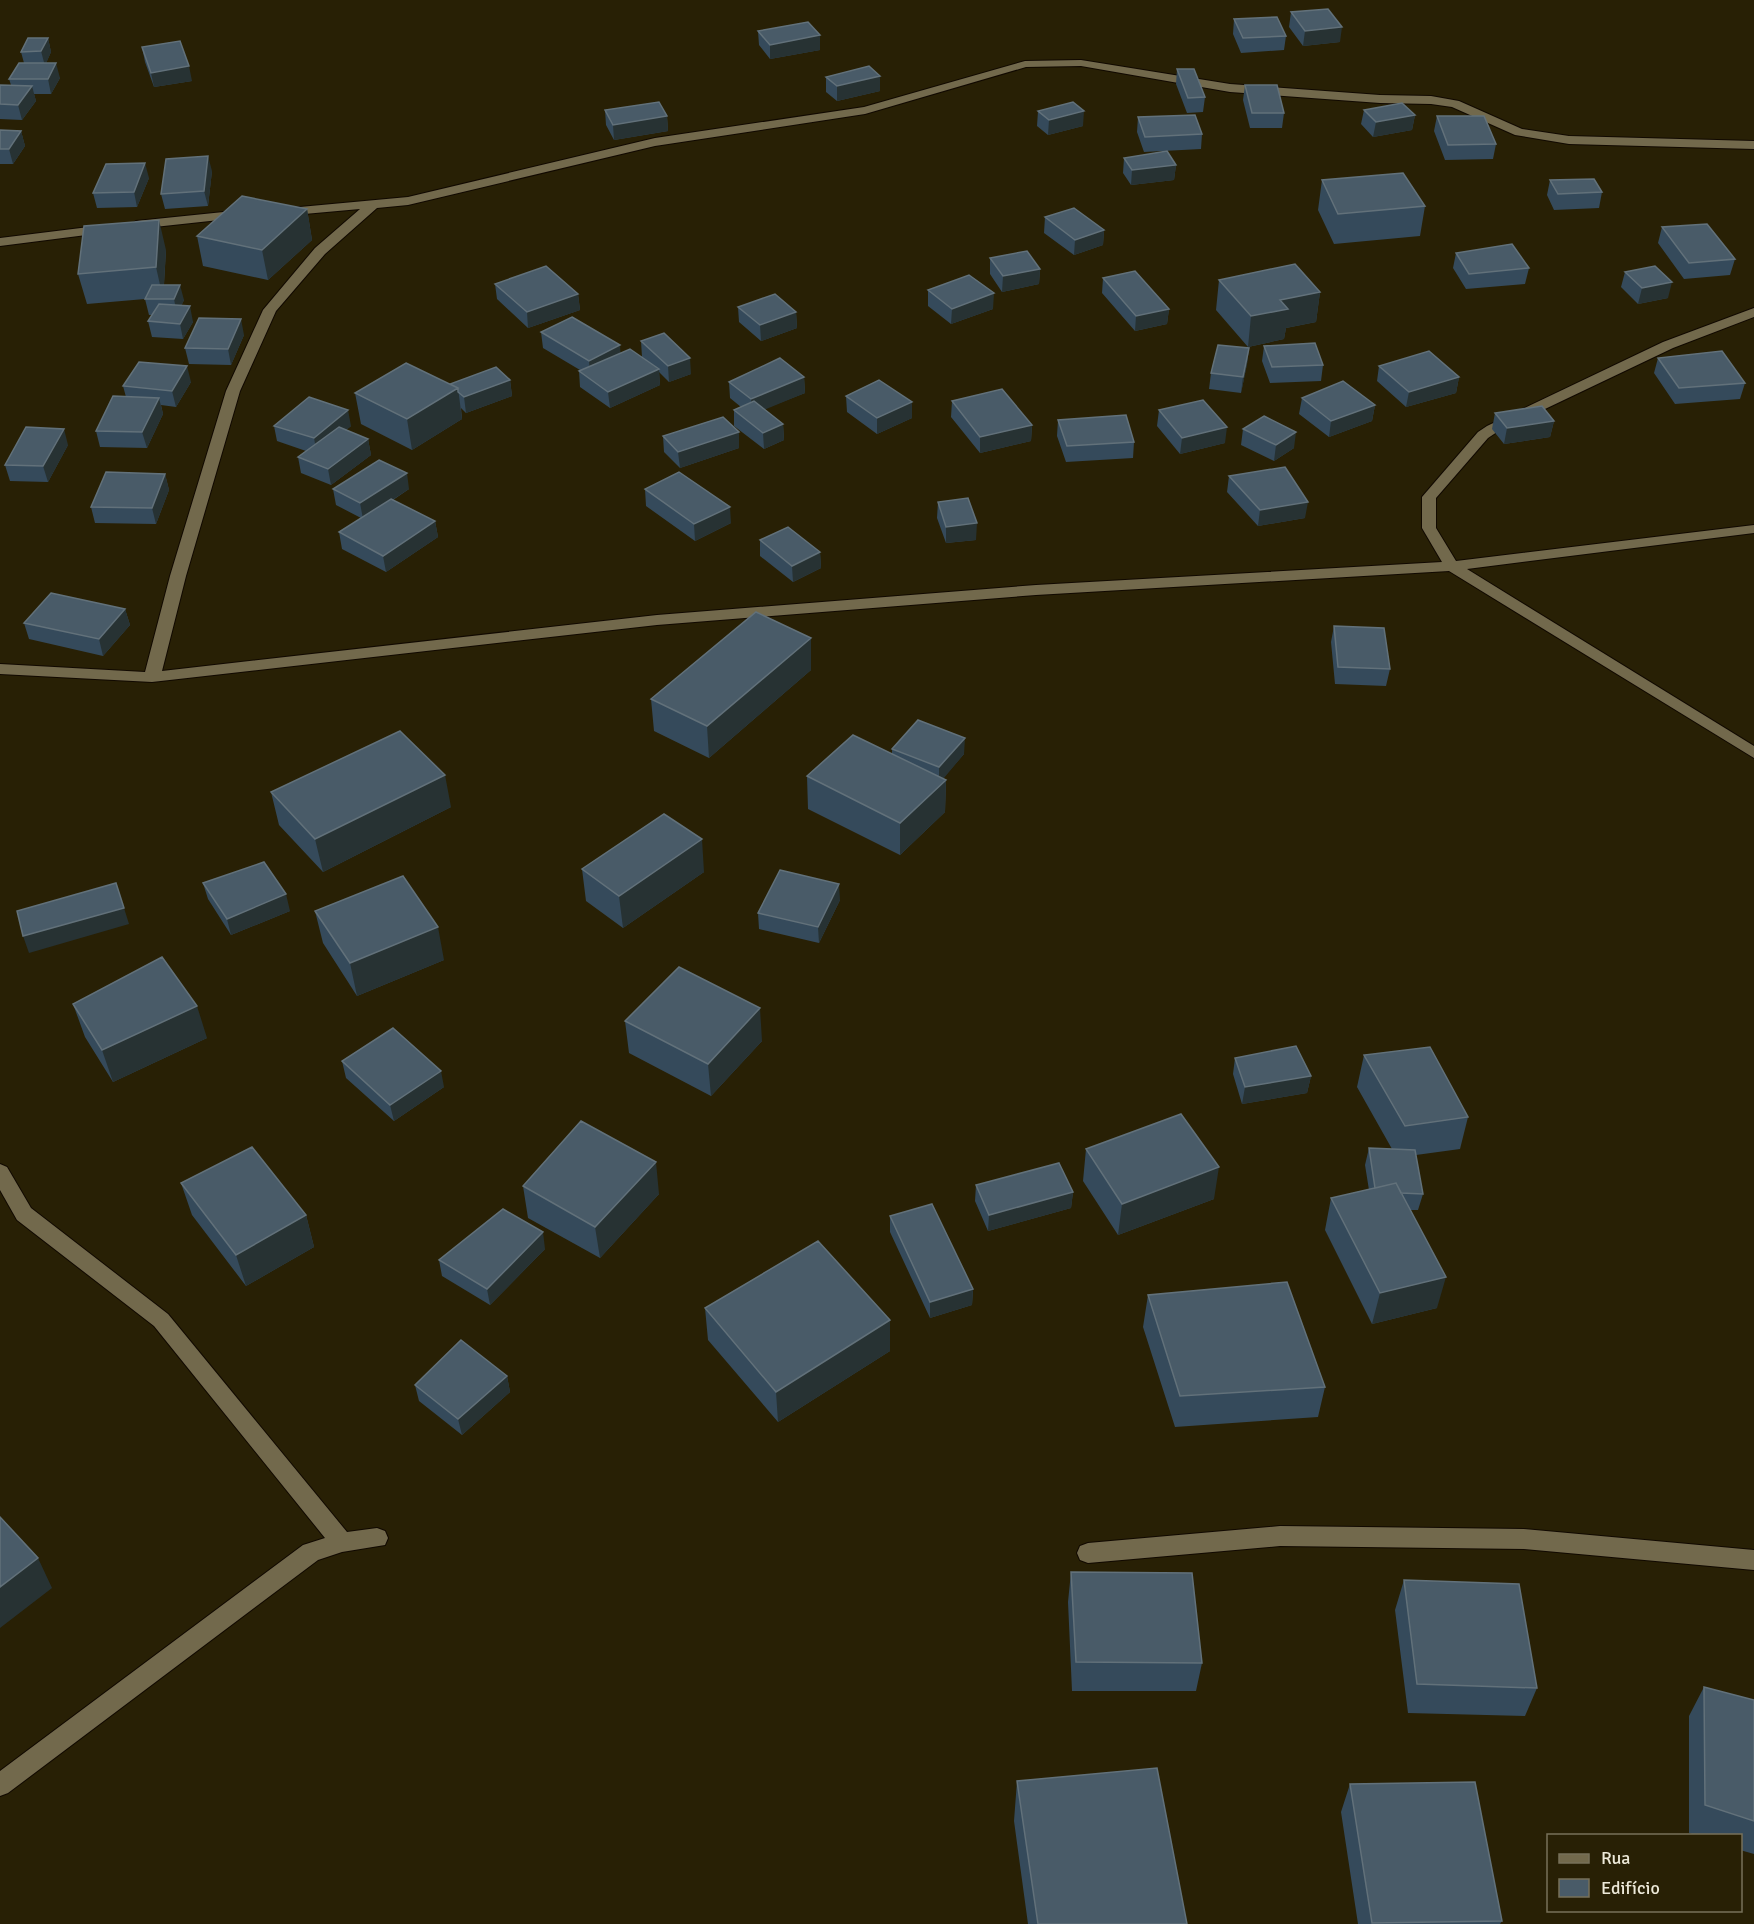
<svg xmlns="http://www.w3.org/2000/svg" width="1754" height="1924" viewBox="0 0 1754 1924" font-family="Signika,sans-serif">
  <rect width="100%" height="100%" fill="#282005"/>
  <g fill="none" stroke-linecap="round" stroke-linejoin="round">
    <defs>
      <path id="street" d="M1081 60 1230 84 1380 95 1431 96 1459 101 1522 129 1569 136 1754 141V149L1569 144 1515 135 1452 107 1431 104 1380 103 1230 92 1081 66 1026 67 865 114 655 146 408 205 377 208 325 254 276 311 240 391 186 576 162 671 657 615 1036 585 1442 562 1422 528V497L1478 432 1487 426 1663 342 1754 308V317L1673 348 1497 432 1488 438 1436 498V528L1456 561 1754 525V533L1467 569 1754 746V758L1449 571 1036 595 657 625 152 682 0 674V664L145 672 170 576 226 391 263 310 315 248 360 209 282 216 276 212 278 209 408 197 655 138 864 107 1025 61Z
        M243 210 249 214 247 217 136 229 130 225 136 221Z
        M105 225 111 229 110 232 0 246V238Z
        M0 1164 7 1167 31 1208 168 1314 347 1532 377 1528 385 1531 388 1538 385 1545 342 1552 318 1560 8 1793 0 1796V1771L303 1545 325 1538 154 1326 17 1220 0 1190Z
        M1280 1526 1524 1529 1754 1550V1570L1524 1549 1280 1546 1088 1563 1080 1560 1077 1553 1080 1546 1088 1543Z"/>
    </defs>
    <use href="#street" stroke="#110900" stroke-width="2"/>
    <use href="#street" fill="#72694c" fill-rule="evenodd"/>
  </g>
  <path fill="#354a5b" d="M1291 12 1340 42 1303 46 1289 27Z
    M1234 19 1286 36 1284 50 1241 53 1233 34Z
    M758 31 820 35V50L770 59 759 45Z
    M48 38 51 52 46 63 60 78 51 94H34L36 101 22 120 0 119V85H11L9 79 24 63 21 52Z
    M142 47 192 81 154 87 145 62Z
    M1177 69 1205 97 1203 112 1187 113 1176 84Z
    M826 77 880 91 837 101 826 92Z
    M1245 85 1284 113 1282 128H1250L1243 100Z
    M605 110 667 116 668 131 614 140 606 125Z
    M1364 110 1415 115 1412 130 1373 137 1361 124Z
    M1038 111 1083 126 1048 135 1037 126Z
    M1437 116 1496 144 1493 159 1445 160 1434 131Z
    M1138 117 1202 134 1201 149 1144 152 1137 132Z
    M0 130 21 131 25 146 13 164H0Z
    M1124 158 1176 165 1174 180 1131 185 1123 173Z
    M212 171 208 206 165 209 161 194Z
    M149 178 137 207 97 208 93 193Z
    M1322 180 1425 206 1420 236 1334 244 1318 210Z
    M1550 180 1602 192 1599 208 1554 210 1547 195Z
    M307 209 312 240 268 280 203 266 197 236Z
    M1045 217 1104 230 1103 245 1074 255 1044 233Z
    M1662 227 1735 259 1730 275 1684 279 1658 243Z
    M166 250 164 285 184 300 181 306 193 322 183 339 152 337 148 321 153 315H149L145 299 87 304 78 274Z
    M1456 253 1529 268 1525 284 1466 289 1453 268Z
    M990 258 1040 269 1039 284 1002 292 990 274Z
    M1625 272 1668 298 1638 304 1621 287Z
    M1103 278 1169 309 1167 324 1135 331 1102 293Z
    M1219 280 1320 292 1316 322 1286 328 1284 339 1248 347 1216 310Z
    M495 284 578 294 580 310 528 328 497 299Z
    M928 290 993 309 951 324 928 306Z
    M738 307 796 312 797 328 761 341 739 322Z
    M541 332 621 353 647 361 642 357 641 341 691 374 669 382 659 372 660 385 610 408 580 387 579 371 580 370 543 348Z
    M244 335 231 365 189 364 185 348Z
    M1264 346 1323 365 1321 381 1270 383 1262 361Z
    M1249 348 1247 364 1241 393 1209 389 1211 373Z
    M1658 358 1745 383 1740 399 1675 404 1654 373Z
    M1379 366 1459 377 1456 393 1406 407 1377 381Z
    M804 377 805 393 764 409 783 424 784 440 764 449 734 426V410L741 407 730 398 729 382Z
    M510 380 512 396 466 413 461 408 462 419 412 450 361 424 355 393 450 384Z
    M191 382 176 407 161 405 163 414 147 448 100 447 96 431 126 397 123 386Z
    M846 396 912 418 877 434 847 412Z
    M1302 398 1375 405 1372 421 1329 437 1299 414Z
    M952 401 1032 425 1031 441 980 453 951 417Z
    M1159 410 1225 443 1180 454 1157 426Z
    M1495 413 1554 421 1550 437 1504 444 1492 429Z
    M1058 420 1134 442 1133 458 1066 462 1057 436Z
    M274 426H351L346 430 368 439 371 455 331 485 301 473 298 457 306 451 277 441Z
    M1243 429 1294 448 1274 461 1241 445Z
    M663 436 739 448 680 468 664 452Z
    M68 445 48 482 10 481 5 465Z
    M165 474 169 490 156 524 95 523 91 507Z
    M1229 476 1305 518 1258 526 1227 492Z
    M333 489H409L393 500 435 521 438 537 386 572 342 549 339 532 361 518 336 505Z
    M645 489 731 523 695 541 646 506Z
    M938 502 976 540 946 543 937 518Z
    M760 540 820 552 821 568 793 582 760 556Z
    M125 609 130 625 103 656 29 639 24 623Z
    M1334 626 1390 669 1386 686 1335 684 1331 642Z
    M811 638V670L709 758 654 731 651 699Z
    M892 749 964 754 943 778 946 780 945 812 900 855 808 809 807 776 892 754Z
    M271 792 451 807 323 872 279 825Z
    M582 869 704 872 623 928 586 901Z
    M203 883 290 911 231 935 208 899Z
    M840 900 819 943 759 929 758 913Z
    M315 911 444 960 357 996 323 943Z
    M73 1004 207 1038 113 1082 85 1037Z
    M625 1021 762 1041 711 1096 629 1053Z
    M1364 1055 1468 1117 1460 1149 1416 1155 1423 1194 1418 1210H1410L1437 1308 1372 1324 1325 1230 1331 1198 1369 1190 1365 1165 1369 1148 1392 1149 1357 1087Z
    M1235 1058 1311 1076 1307 1093 1242 1104 1233 1074Z
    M342 1061 444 1087 394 1121 346 1078Z
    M1086 1149 1214 1199 1118 1235 1083 1181Z
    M181 1183 306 1215 314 1247 246 1286 192 1215Z
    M976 1185 1073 1192 1071 1208 988 1231 975 1201Z
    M523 1186 659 1194 600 1258 528 1218Z
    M890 1216 973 1289 972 1305 930 1318 890 1232Z
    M545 1249 490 1305 442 1276 439 1260Z
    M1148 1295 1325 1387 1318 1417 1175 1427 1143 1327Z
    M705 1308 890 1320V1351L778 1422 708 1340Z
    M507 1376 510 1392 462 1435 419 1401 415 1385Z
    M1071 1572 1202 1663 1196 1691H1072L1068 1602Z
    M1404 1580 1537 1688 1525 1716 1408 1713 1395 1610Z
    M1704 1687 1754 1700V1854L1740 1850V1836H1698L1689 1833V1716Z
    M1017 1781 1187 1924H1028L1014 1821Z
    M1350 1784 1502 1921 1500 1924H1358L1341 1812Z"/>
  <path fill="#273233" d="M1342 27 1340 42 1303 46 1305 31Z
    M820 35V50L770 59V45Z
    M48 38 51 52 45 66 41 51Z
    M56 63 60 78 51 94 48 79Z
    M189 66 192 81 154 87 151 73Z
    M880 76V91L837 101V86Z
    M32 86 36 101 22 120 18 105Z
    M1084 111 1083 126 1048 135 1049 120Z
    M1415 115 1412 130 1373 137 1376 122Z
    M667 116 668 131 614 140 613 125Z
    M21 131 25 146 13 164 9 149Z
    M208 156 212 171 208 206 204 191Z
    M145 163 149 178 137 207 134 192Z
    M1176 165 1174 180 1131 185 1132 170Z
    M307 209 312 240 268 280 262 250Z
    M159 220 166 250 163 298 156 267Z
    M1104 230 1103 245 1074 255 1075 240Z
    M1040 269 1039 284 1002 292 1003 276Z
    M1672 282 1668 298 1638 304 1642 288Z
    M180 285 184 300 177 315 174 299Z
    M1320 292 1316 322 1286 328 1284 339 1248 347 1251 316 1280 300Z
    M994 293 993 309 951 324 952 309Z
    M578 294 580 310 528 328 527 312Z
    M190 306 193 322 183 339 180 324Z
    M1169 309 1167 324 1135 331 1136 316Z
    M796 312 797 328 761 341 760 325Z
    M241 319 244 335 231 365 228 349Z
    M620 345 621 361 590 377 589 361Z
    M1249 348 1247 364 1241 393 1243 377Z
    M690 358 691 374 669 382 668 366Z
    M187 366 191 382 176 407 172 391Z
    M659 369 660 385 610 408 608 392Z
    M804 377 805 393 752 415 751 399Z
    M1459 377 1456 393 1406 407 1409 392Z
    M510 380 512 396 466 413 464 397Z
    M458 388 462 419 412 450 407 419Z
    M159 398 163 414 147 448 142 432Z
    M912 402V418L877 434V418Z
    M1375 405 1372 421 1329 437 1331 421Z
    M348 410 351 426 317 455 314 438Z
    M1554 421 1550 437 1504 444 1507 428Z
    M783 424 784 440 764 449 763 433Z
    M1032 425 1031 441 980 453V437Z
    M1227 427 1225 443 1180 454 1182 438Z
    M64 429 68 445 48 482 43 466Z
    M739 432V448L680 468 678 452Z
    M1296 432 1294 448 1274 461 1276 445Z
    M368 439 371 455 331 485 328 469Z
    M407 473 409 489 363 519 360 503Z
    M165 474 169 490 156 524 152 508Z
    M1308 502 1305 518 1258 526 1260 510Z
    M730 507 731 523 695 541 694 524Z
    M435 521 438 537 386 572 383 556Z
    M977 523 976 540 946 543V527Z
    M820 552 821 568 793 582 792 566Z
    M125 609 130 625 103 656 99 639Z
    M811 638V670L709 758 707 726Z
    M965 738 964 754 939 784V767Z
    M445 775 451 807 323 872 315 839Z
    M946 780 945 812 900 855V823Z
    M702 839 704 872 623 928 619 896Z
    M839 884 840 900 819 943 818 927Z
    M286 894 290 911 231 935 227 919Z
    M124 908 129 924 29 953 23 936Z
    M438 927 444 960 357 996 350 963Z
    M197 1006 207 1038 113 1082 102 1050Z
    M760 1008 762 1041 711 1096 708 1064Z
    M441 1071 444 1087 394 1121 390 1105Z
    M1311 1076 1307 1093 1242 1104 1245 1087Z
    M656 1162 659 1194 600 1258 595 1227Z
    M1219 1167 1214 1199 1118 1235 1122 1204Z
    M1073 1192 1071 1208 988 1231 989 1215Z
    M306 1215 314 1247 246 1286 236 1255Z
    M543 1232 545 1249 490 1305 487 1289Z
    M1446 1277 1437 1308 1372 1324 1380 1293Z
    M973 1289 972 1305 930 1318V1302Z
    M890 1320V1351L778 1422 776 1392Z
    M507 1376 510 1392 462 1435 458 1419Z
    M38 1558 52 1588 0 1628V1587Z"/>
  <path fill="#495b68" stroke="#62717a" stroke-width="1.5" d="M1328 9 1342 27 1305 31 1291 12Z
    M1277 17 1286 36 1243 38 1234 19Z
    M808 22 820 35 770 45 758 31Z
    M28 38H48L41 51 21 52Z
    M180 41 189 66 151 73 142 47Z
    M19 63H56L48 79H9Z
    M869 66 880 76 837 86 826 77Z
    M1177 69H1194L1205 97 1188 98Z
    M0 85 32 86 18 105 0 104Z
    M1245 85H1277L1284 113H1252Z
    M659 102 667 116 613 125 605 110Z
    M1073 102 1084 111 1049 120 1038 111Z
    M1402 103 1415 115 1376 122 1364 110Z
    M1195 115 1202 134 1145 137 1138 117Z
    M1437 116H1484L1496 144 1448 145Z
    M0 130 21 131 9 149H0Z
    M1167 151 1176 165 1132 170 1124 158Z
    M208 156 204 191 161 194 166 159Z
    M145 163 134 192 93 193 106 164Z
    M1403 173 1425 206 1338 214 1322 180Z
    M1594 179 1602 192 1558 194 1550 180Z
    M242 196 307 209 262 250 197 236Z
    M1074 208 1104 230 1075 240 1045 217Z
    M159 220 156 267 78 274 84 226Z
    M1707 224 1735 259 1689 263 1662 227Z
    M1512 244 1529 268 1469 274 1456 253Z
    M1027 251 1040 269 1003 276 990 258Z
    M1295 264 1320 292 1280 300 1288 309 1251 316 1219 280Z
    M546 266 578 294 527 312 495 284Z
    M1655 266 1672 282 1642 288 1625 272Z
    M1135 271 1169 309 1136 316 1103 278Z
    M969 275 994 293 952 309 928 290Z
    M152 285H180L174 299H145Z
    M775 294 796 312 760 325 738 307Z
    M159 304 190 306 180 324 148 321Z
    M572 317 620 345 589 361 541 332Z
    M199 318 241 319 228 349 185 348Z
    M664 333 690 358 668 366 641 341Z
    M1315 343 1323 365 1272 367 1264 346Z
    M1218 345 1249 348 1243 377 1211 373Z
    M630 349 659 369 608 392 579 371Z
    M1429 351 1459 377 1409 392 1379 366Z
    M1722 351 1745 383 1679 388 1658 358Z
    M780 358 804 377 751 399 729 382Z
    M139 362 187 366 172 391 123 386Z
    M406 363 458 388 407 419 355 393Z
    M496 367 510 380 464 397 458 392V388L450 384Z
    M879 380 912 402 877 418 846 396Z
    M1343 381 1375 405 1331 421 1302 398Z
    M1002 389 1032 425 980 437 952 401Z
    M113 396 159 398 142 432 96 431Z
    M309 397 348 410 314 438 274 426Z
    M1203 400 1227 427 1182 438 1159 410Z
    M754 401 783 424 763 433 734 410Z
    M1542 406 1554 421 1507 428 1495 413Z
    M1126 415 1134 442 1067 446 1058 420Z
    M1264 416 1296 432 1276 445 1243 429Z
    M723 417 739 432 678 452 663 436Z
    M26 427 64 429 43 466 5 465Z
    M339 427 368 439 328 469 298 457Z
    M379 460 407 473 360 503 333 489Z
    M1285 467 1308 502 1260 510 1229 476Z
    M106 472 165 474 152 508 91 507Z
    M679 472 730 507 694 524 645 489Z
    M968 498 977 523 946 527 938 502Z
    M391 499 435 521 383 556 339 532Z
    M788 527 820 552 792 566 760 540Z
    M51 593 125 609 99 639 24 623Z
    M756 612 811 638 707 726 651 699Z
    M1334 626 1384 628 1390 669 1338 667Z
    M918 720 965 738 939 767 892 749Z
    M400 731 445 775 315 839 271 792Z
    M853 735 946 780 900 823 807 776Z
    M664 814 702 839 619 896 582 869Z
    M264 862 286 894 227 919 203 883Z
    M780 870 839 884 818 927 758 913Z
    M403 876 438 927 350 963 315 911Z
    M116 883 124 908 23 936 17 911Z
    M162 957 197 1006 102 1050 73 1004Z
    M679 967 760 1008 708 1064 625 1021Z
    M393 1028 441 1071 390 1105 342 1061Z
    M1296 1046 1311 1076 1245 1087 1235 1058Z
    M1430 1047 1468 1117 1405 1126 1364 1055Z
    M1181 1114 1219 1167 1122 1204 1086 1149Z
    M581 1121 656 1162 595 1227 523 1186Z
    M252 1147 306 1215 236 1255 181 1183Z
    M1369 1148 1415 1150 1423 1194 1401 1193 1396 1183 1375 1188Z
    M1059 1163 1073 1192 989 1215 976 1185Z
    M1396 1183 1446 1277 1380 1293 1331 1198Z
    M932 1204 973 1289 930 1302 890 1216Z
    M503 1209 543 1232 487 1289 439 1260Z
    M818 1241 890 1320 776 1392 705 1308Z
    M1287 1282 1325 1387 1180 1396 1148 1295Z
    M461 1340 507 1376 458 1419 415 1385Z
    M0 1517 38 1558 0 1587Z
    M1071 1572 1192 1573 1202 1663 1076 1662Z
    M1404 1580 1519 1584 1537 1688 1417 1684Z
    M1704 1687 1754 1700V1821L1705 1805Z
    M1157 1768 1187 1924H1038L1017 1781Z
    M1475 1782 1502 1921 1372 1923 1350 1784Z"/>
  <rect x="1547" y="1834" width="195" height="78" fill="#282005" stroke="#77705a" stroke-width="1.5"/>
  <rect x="1559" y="1854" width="30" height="9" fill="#72694c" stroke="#77705a" stroke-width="1.5"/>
  <text x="1601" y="1864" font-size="18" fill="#ede9d9">Rua</text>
  <rect x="1559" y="1879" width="30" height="18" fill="#495b68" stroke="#77705a" stroke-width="1.5"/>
  <text x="1601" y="1894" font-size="18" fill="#ede9d9">Edifício</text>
</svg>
